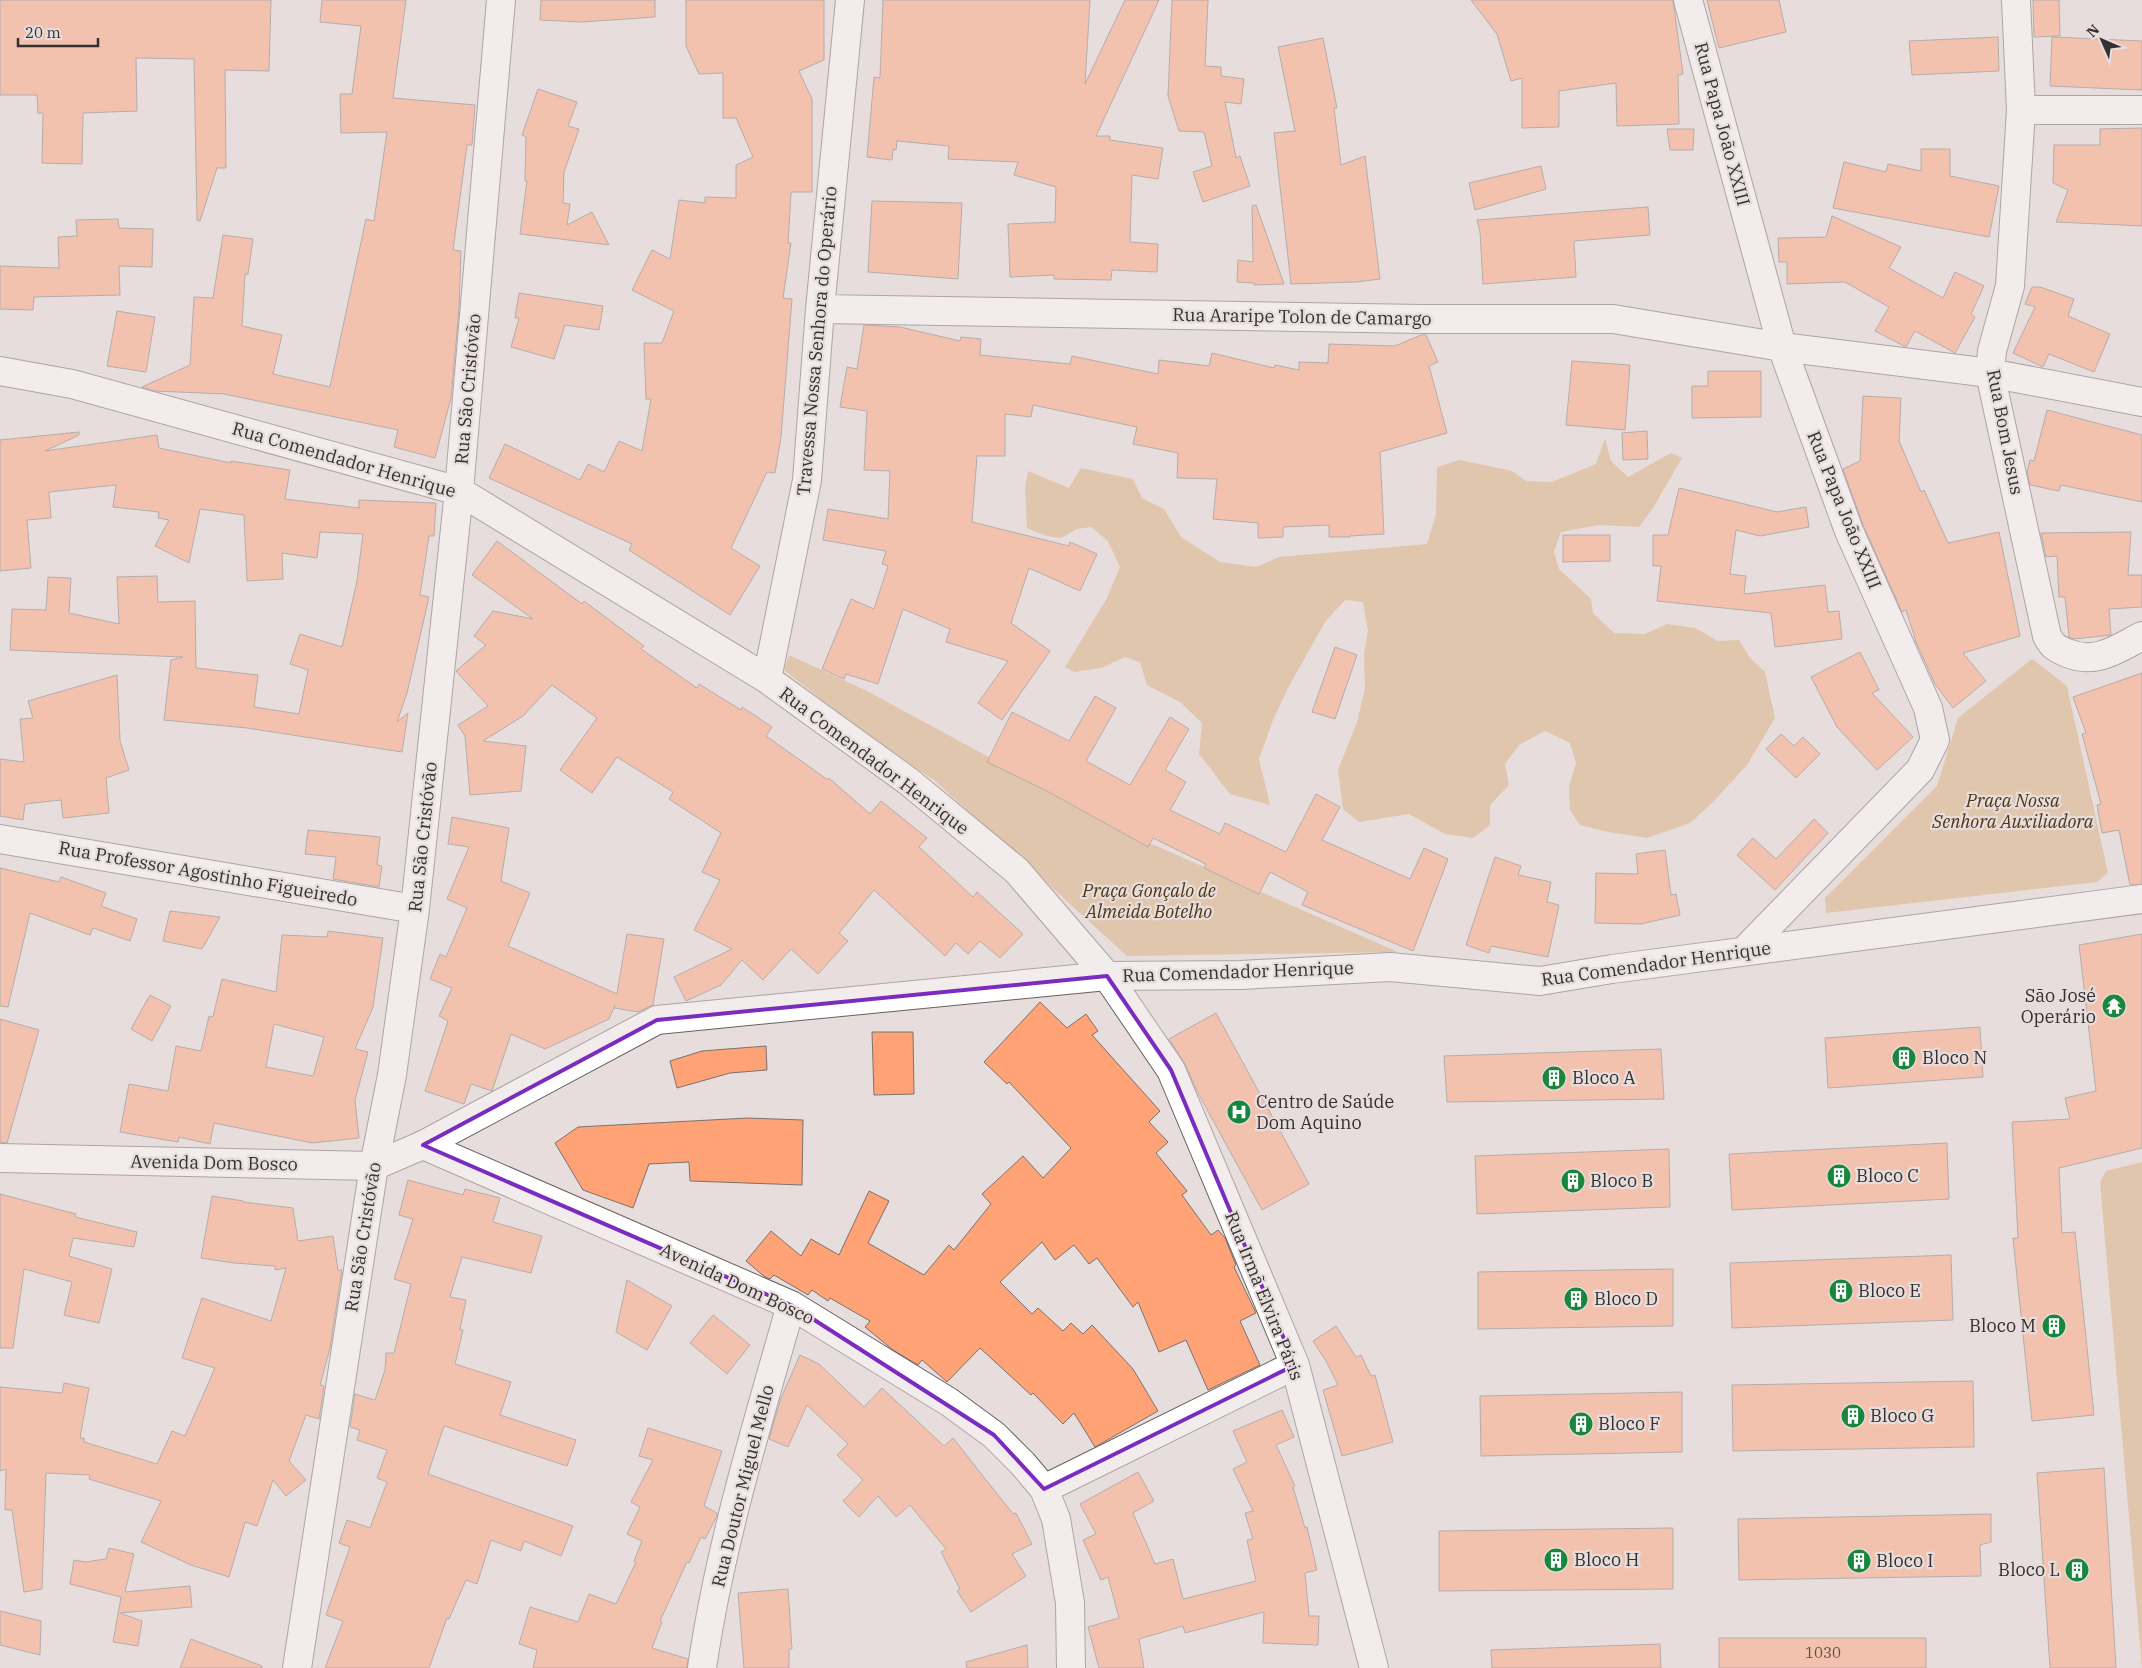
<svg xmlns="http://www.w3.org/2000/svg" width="2142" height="1668" viewBox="0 0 2142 1668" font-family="'IBM Plex Serif',serif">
  <rect width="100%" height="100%" fill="#e7dddd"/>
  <path fill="#d8ab74" d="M1605 439 1611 461 1628 477 1671 453 1682 458 1653 508 1639 527 1599 525 1561 532 1554 552 1559 569 1591 599 1593 613 1614 633 1645 634 1667 624 1695 628 1718 641 1739 640 1750 658 1765 672 1775 718 1747 765 1712 803 1690 823 1647 838 1608 832 1580 825 1570 810 1569 787 1576 763 1570 743 1545 731 1519 745 1505 764 1509 785 1490 805V825L1473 838 1445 834 1409 814 1359 822 1343 809 1338 770 1357 722 1365 689 1364 654 1368 631 1363 602 1345 600 1325 622 1288 688 1273 720 1259 759 1270 805 1230 794 1199 754 1202 723 1180 702 1147 685 1140 662 1125 657 1101 668 1074 672 1065 667 1107 598 1120 567 1108 541 1091 527 1077 529 1061 538 1046 536 1027 528 1025 488 1028 471 1069 488 1081 468 1133 479 1142 498 1164 509 1181 537 1220 562 1256 567 1279 557 1427 544 1436 514 1437 467 1460 460 1512 471 1526 481 1552 482 1596 464Z
    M789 655 867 691 1138 838 1398 952 1127 956 935 781 855 726 784 670Z
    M2032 659 2067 686 2108 873 2097 882 1826 913 1825 898 1937 786 1958 718Z
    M2142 1162V1668L2100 1182 2106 1171Z"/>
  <path fill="#ffa276" stroke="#7a726f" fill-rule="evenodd" d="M0 0H271L269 71 225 70 226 168H217L200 221 197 220 194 59 136 58 137 111 83 113 82 164 42 163 43 113H38L37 95H0Z
    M322 0H406L393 98 475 105 472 145H467L453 250 461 251 459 309 451 398 435 458 394 447 398 430 224 394 155 391 142 387 190 365 194 297 213 298 223 235 253 239 248 274H245L242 326 282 335 273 374 330 387 366 219 374 221 387 132 341 133 340 94H352L361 26 320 22Z
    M541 0H655V17L582 22 540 20Z
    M686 0H824V60L799 71 812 99V192H791L788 243H791L783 298 792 299 781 437 775 473 767 472 731 548 760 566 730 615 629 550 632 544 489 478 505 444 580 480 588 464 604 472 619 441 642 451 651 399H646L644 343H662L674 311 632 290 652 250 670 259 679 200 705 203V197L736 198V165L753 157 736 118H723V73L699 74 686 46Z
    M883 0H1090L1085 84 1125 0H1159L1096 136H1110V140L1163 148 1158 179 1132 175 1130 242 1158 244 1157 272 1112 270 1111 280 1054 279V275L1010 277 1008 224 1055 222 1056 187 1014 175 1018 162 948 159 949 146 897 141 896 150 893 149 892 160 867 157 874 77 880 78Z
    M1172 0H1208L1205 66 1221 67V76L1244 79 1241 104 1225 102 1236 158 1240 156 1250 186 1203 202 1193 172 1212 166 1204 132 1179 131 1168 96Z
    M1471 0H1673L1683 74 1678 75 1679 124 1617 126 1616 83 1559 91V127L1522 128V78L1511 81 1497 34Z
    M1707 0H1779L1786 32 1719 48Z
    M2033 0H2059L2060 36 2034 37Z
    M1998 37 1999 71 1912 75 1909 41Z
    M2052 37 2142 41V90L2050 86Z
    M1323 38 1337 108H1334L1341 165 1365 156 1380 279 1356 282 1291 284 1274 133 1295 131 1278 47Z
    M538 89 577 102 568 126 579 129 564 172 563 203 570 204 567 225 592 212 609 245 520 234 527 181H525L526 137 522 135Z
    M2142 128V226L2056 222 2068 190 2053 183 2054 145H2100V129Z
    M1667 129H1694L1693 150H1670Z
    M1921 149H1950V176L1999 186 1989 237 1833 208 1844 162 1886 172 1888 164 1921 171Z
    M1541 166 1546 189 1475 210 1469 183Z
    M872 201 962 203 958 279 868 272Z
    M1256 205 1284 284 1254 285V283L1237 282 1238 260 1253 262 1252 206Z
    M1648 207 1650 235 1574 241 1576 277 1483 284 1480 232 1477 220Z
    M1832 216 1901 247 1889 268 1943 298 1955 272 1984 286 1971 314 1975 317 1955 353 1915 331 1906 347 1875 331 1889 307 1845 282 1787 284V262H1779L1778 238 1826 237Z
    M118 219 119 228 153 229 152 267 119 266 120 295 34 297 33 310 0 309V266L59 268 58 237 77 236 76 220Z
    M2032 287H2040L2074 299 2068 316 2110 334 2094 372 2049 354 2043 367 2013 353 2035 307 2025 304Z
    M519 293 603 306 599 330 565 325 554 359 511 347 519 318H515Z
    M117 311 155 317 146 372 107 366Z
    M864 325 900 327 960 341 961 337 981 339 980 355 1070 364 1072 356 1158 374 1159 360 1209 366 1212 353 1274 368 1275 365 1299 370V362L1328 363 1329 344 1395 346 1421 335H1426L1438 362 1429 366 1447 433 1380 452 1384 534 1350 536V537H1329V525L1283 527V537L1258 538V523L1213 519 1217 479 1177 478 1178 453 1133 444 1137 427 1033 405 1031 417 1005 414V456H977L972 522 1069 546 1070 542 1097 554 1080 591 1029 568 1011 623 1050 651 1002 720 978 703 1008 661 946 642 950 629 903 609 878 684 846 674 844 679 822 669 851 599 874 609 888 566 882 564 886 551 823 540 828 509 888 519 890 471 864 470 867 411 840 407 847 367 857 369Z
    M1572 361 1630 365 1625 430 1566 425Z
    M1708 371H1761V417L1692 418V386H1708Z
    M1863 396 1901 398 1899 441 1921 492 1924 490 1948 543 1999 532 2020 636 1963 653 1986 681 1953 708 1935 684 1916 642 1906 610 1902 612 1863 525 1843 469 1860 461Z
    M2047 410 2142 435V502L2061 485 2059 491 2030 485 2027 472 2030 460 2034 461Z
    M1647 431 1648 459 1623 460 1622 433Z
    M79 432V435L45 451 157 435 159 448 231 463V461L290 470 285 499 359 508V500L436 503 434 536H429L420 595 429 597 407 693 397 722 408 713 402 752 247 728 164 720 171 660 183 657 10 650 12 609 46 610 48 577 71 578 69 613 119 624 117 577 157 576 158 602 195 601 196 668 258 675 254 707 299 714 308 670 290 664 300 634 342 647 357 581 363 534 320 532 317 558 282 553 283 579 247 581 244 515 200 509 189 563 155 546 169 520 158 518 159 512 113 507 116 485 49 492 51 518 27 520 31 568 0 571V440Z
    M1679 488 1777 512 1806 507 1809 527 1760 536 1736 530 1730 574 1746 576 1744 594 1825 585 1828 612 1839 611 1842 639 1775 647 1771 613 1657 601 1661 566H1653V535H1668Z
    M2131 532 2128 575H2142V607L2109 609 2111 635 2074 639 2069 637 2065 597H2059L2057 556 2046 557 2041 533Z
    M1563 535H1610V561L1563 562Z
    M497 541 582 604 584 601 644 646 641 649 697 688 699 684 741 710 742 707 772 727 766 736 828 780 829 778 870 814 881 801 927 838 919 847 973 897 977 892 1023 934 1000 958 980 941 968 954 956 943 945 956 874 890 839 933 848 941 818 974 791 949 763 980 742 960 721 985 686 1001 674 977 732 949 694 930 720 880 702 872 721 833 669 799 673 792 617 757 592 793 560 770 597 718 552 685 523 716 483 741 526 746 521 791 470 795 465 736 458 725 488 706 456 671 486 645 474 636 493 611 533 619 472 575Z
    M1335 647 1357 655 1335 719 1312 712Z
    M1860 652 1879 690 1872 693 1913 737 1877 770 1837 727 1811 677Z
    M2142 673V884L2130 885 2119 830 2102 833 2097 805 2101 804 2082 734 2086 733 2073 697Z
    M117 675 120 741 129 770 106 778 109 813 63 818 61 800 25 804 23 820 0 816V759L24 762 20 719 33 718 28 701Z
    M1095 696 1116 708 1086 761 1130 785 1170 717 1189 729 1165 770 1186 782 1170 810 1220 834 1225 823 1286 852 1316 794 1340 807 1322 840 1410 879 1424 848 1448 859 1413 951 1302 905 1308 892 1270 872 1259 894 1204 868 1206 864 1153 838 1148 847 1047 791 987 762 1012 712 1069 741Z
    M1781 734 1794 746 1803 737 1820 754 1796 778 1766 749Z
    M452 817 509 828 501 881 530 893 508 946 617 994 627 934 664 939 653 1005 638 1012 614 1008 615 1005 609 1019 545 1049 511 1034 492 1091 471 1084 464 1104 425 1091 448 1021 439 1016 452 988 430 979 440 954 446 957 467 908 447 899 469 847 448 844Z
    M1814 819 1828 833 1775 890 1737 855 1753 838 1776 859Z
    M308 830 380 837 377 865 382 866 379 887 333 879 336 857 305 854Z
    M1665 850 1671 895 1676 894 1680 915 1641 924 1595 923 1596 873 1638 874 1636 854Z
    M1495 857 1521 866 1518 875 1551 882 1547 902 1559 905 1548 957 1491 946 1489 953 1466 945Z
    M0 868 59 882 61 877 106 893 101 906 137 919 130 941 93 928 90 935 30 913 8 1007 0 1006Z
    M170 911 220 917 202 949 163 941Z
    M328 931 383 938 373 1007 355 1049 368 1052 355 1100 359 1138 312 1143 214 1123 210 1144 179 1137 178 1142 120 1132 129 1084 168 1091 176 1046 201 1051 209 1016 213 1017 222 979 276 992 282 935 327 937ZM274 1024 324 1037 313 1076 266 1067Z
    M2142 934V1148L2059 1168 2062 1233 2075 1232 2094 1415 2032 1421 2013 1238H2018L2012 1122 2070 1119 2065 1098 2096 1091 2079 945Z
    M150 995 171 1006 152 1041 131 1029Z
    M1040 1002 1067 1028 1086 1014 1098 1031 1092 1035 1160 1111 1149 1122 1168 1142 1156 1153 1187 1191 1182 1195 1211 1235 1218 1230 1225 1238 1236 1265 1234 1267 1256 1313 1240 1321 1260 1365 1208 1390 1186 1340 1159 1352 1138 1302 1133 1307 1097 1258 1089 1264 1074 1245 1055 1260 1042 1242 1000 1282 1032 1314 1038 1308 1063 1331 1071 1323 1083 1334 1092 1325 1133 1369 1158 1411 1095 1447 1074 1413 1063 1424 1033 1393 1031 1395 980 1348 947 1382 922 1360 918 1365 893 1350 865 1327 870 1321 830 1298 828 1301 812 1290 808 1295 774 1275 770 1279 765 1277 746 1261 771 1231 801 1256 811 1239 839 1255 869 1191 889 1201 868 1243 924 1275 949 1245 954 1250 991 1204 982 1194 1023 1156 1043 1178 1071 1148 1009 1082 1007 1084 984 1062Z
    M1216 1013 1309 1184 1262 1210 1198 1093 1185 1064 1169 1039Z
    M0 1019 39 1030 7 1143 0 1142Z
    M1980 1027 1983 1077 1828 1088 1825 1038Z
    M872 1032H913L914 1094 874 1095Z
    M766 1046 767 1070 730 1073 677 1088 670 1061 702 1051Z
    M1661 1049 1664 1099 1447 1102 1444 1056Z
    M748 1118 803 1120 802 1185 690 1181 689 1162 649 1164 633 1208 583 1190 555 1143 578 1127Z
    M1947 1143 1949 1199 1732 1210 1729 1154Z
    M1669 1149 1670 1207 1477 1214 1475 1156Z
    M408 1180 463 1195 465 1189 500 1198 493 1222 542 1236 531 1273 462 1257 450 1297 466 1300 460 1330H463L455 1364 511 1382 500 1415 576 1440 567 1466 444 1426 428 1474 573 1526 561 1556 524 1541 521 1551 491 1540 477 1584 466 1580 449 1619 447 1618 429 1668H325L343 1621 326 1615 350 1547 339 1543 347 1520 370 1528 387 1482 377 1478 387 1450 357 1440 360 1430 350 1427 355 1394 375 1400 385 1370 386 1353H394L411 1284 394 1279 413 1219 399 1215Z
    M0 1194 76 1214 75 1217 137 1232 134 1247 73 1238 69 1256 112 1269 99 1323 64 1315 72 1282 24 1269 13 1348H0Z
    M212 1196 243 1201V1202L293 1208 298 1241 333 1236 338 1270H342L330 1348 320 1385 324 1386 319 1419 306 1415 289 1461 306 1480 286 1496 273 1480 257 1526 245 1522 229 1577 191 1565 141 1542 161 1501 89 1479 90 1475 46 1473 42 1589 24 1592 12 1510H5L6 1469 0 1471V1387L62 1393 64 1383 89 1388 80 1438H84V1442L157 1464 172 1431 185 1436 215 1368 182 1358 202 1298 271 1321 286 1268 275 1270V1266L234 1263 201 1258Z
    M1951 1255 1953 1320 1732 1328 1730 1263Z
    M1673 1269V1326L1478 1329V1272Z
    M627 1280 672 1306 647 1350 616 1332Z
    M713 1315 750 1345 727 1374 690 1343Z
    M1336 1326 1356 1357 1361 1355 1371 1376 1375 1375 1393 1442 1342 1456 1323 1390 1338 1385 1326 1361 1313 1341Z
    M800 1355 819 1364 864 1407 882 1388 944 1446 953 1438 1013 1514 1016 1513 1032 1544 1012 1554 1026 1576 971 1612 957 1591 960 1589 941 1552 946 1549 910 1505 896 1517 878 1496 859 1517 843 1501 863 1480 837 1455 848 1444 807 1405 788 1447 769 1439 781 1398Z
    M1973 1381 1974 1447 1733 1451 1732 1385Z
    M1682 1392V1452L1481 1456 1480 1396Z
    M1282 1410 1294 1437 1276 1445 1295 1486 1293 1487 1305 1528 1307 1527 1317 1570 1305 1573 1309 1616H1319L1318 1645 1263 1643 1264 1612 1185 1633 1183 1626 1139 1639 1144 1668H1099L1088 1627 1119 1618 1108 1577 1101 1580 1083 1540 1096 1534 1080 1504 1138 1472 1154 1501 1133 1513 1155 1564 1173 1559 1183 1599 1256 1581 1247 1540 1253 1539 1245 1513 1253 1511 1233 1469 1247 1462 1233 1431Z
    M648 1428 722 1451 704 1506 717 1513V1516L705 1539 701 1537 689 1563 687 1562 660 1621 662 1622 652 1648 688 1659 687 1668H533L537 1650 519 1644 530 1607 578 1622 589 1594 616 1604 636 1562 634 1561 642 1541 627 1534 640 1507 631 1502 653 1460 639 1456Z
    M2104 1468 2116 1668H2050L2037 1473Z
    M1991 1514V1542L1980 1545 1981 1576 1739 1580 1738 1519Z
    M1673 1528V1589L1439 1591V1531Z
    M109 1548 134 1554 125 1592 190 1586 192 1607 120 1613 142 1621 138 1646 113 1642 121 1597 70 1584 74 1560 85 1562 106 1559Z
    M788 1589 792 1649H789V1668H744L738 1593Z
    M0 1611 41 1621 40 1655 0 1645Z
    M1719 1638H1926V1668H1719Z
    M191 1639 262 1666V1668H180Z
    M1660 1644 1661 1668H1492L1491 1650Z
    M1027 1645 1028 1668H967L966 1662Z"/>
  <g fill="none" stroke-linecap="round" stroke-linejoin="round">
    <defs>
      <path id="street" d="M1688 0 1782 347 1849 531 1928 708 1935 740 1920 770 1744 951
        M2016 0 2021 110 2010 286 1992 351 1990 373 2047 636C2053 647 2056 648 2067 653 2096 665 2117 649 2142 636
        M2021 110H2142
        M820 309 1422 319H1613L1782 347 1990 373 2142 402
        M0 371 72 384 459 491 767 679 908 781 1017 871 1107 976 1171 1070 1295 1365 1374 1668
        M767 679 807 480 820 309 850 0
        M0 839 415 909
        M423 1145 791 1305 949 1402 994 1435 1023 1464 1044 1489 1056 1519 1070 1603 1071 1668
        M1044 1489 1295 1365
        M297 1668 374 1166 392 1075 415 909 459 491 501 0
        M702 1668C720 1544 757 1425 791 1305"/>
      <path id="secondary" d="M0 1158 374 1166 423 1145 657 1020 1107 976 1241 975 1390 967 1540 981 1612 969 2142 899"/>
    </defs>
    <use href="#street" stroke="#696060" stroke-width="30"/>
    <use href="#secondary" stroke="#696060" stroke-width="30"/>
    <use href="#street" stroke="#fff" stroke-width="28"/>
    <use href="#secondary" stroke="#fff" stroke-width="28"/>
  </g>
  <path d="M0 0H2142V1668H0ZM1107 976 1171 1070 1295 1365 1044 1489 994 1435 791 1305 423 1145 657 1020Z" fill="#e7dddd" fill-opacity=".55" fill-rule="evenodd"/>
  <path fill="none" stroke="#7b2cbf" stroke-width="4" stroke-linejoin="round" d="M1107 976 1171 1070 1295 1365 1044 1489 994 1435 791 1305 423 1145 657 1020Z"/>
  <defs>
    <symbol id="temple-disc" viewBox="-11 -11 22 22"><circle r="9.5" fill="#19863d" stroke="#e7dddd"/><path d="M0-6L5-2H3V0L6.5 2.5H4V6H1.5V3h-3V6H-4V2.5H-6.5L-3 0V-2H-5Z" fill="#fff"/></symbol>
    <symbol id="building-disc" viewBox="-11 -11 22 22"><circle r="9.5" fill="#19863d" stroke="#e7dddd"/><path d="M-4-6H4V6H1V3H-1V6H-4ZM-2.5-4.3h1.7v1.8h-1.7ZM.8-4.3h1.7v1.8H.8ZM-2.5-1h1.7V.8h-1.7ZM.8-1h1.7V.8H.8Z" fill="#fff"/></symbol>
    <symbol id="hospital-disc" viewBox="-11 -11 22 22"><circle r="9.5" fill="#19863d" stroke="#e7dddd"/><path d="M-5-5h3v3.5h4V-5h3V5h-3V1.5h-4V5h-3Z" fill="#fff"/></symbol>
  </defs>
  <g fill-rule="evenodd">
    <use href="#temple-disc" x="2100" y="992" width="28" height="28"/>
    <use href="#building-disc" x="1890" y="1044" width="28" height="28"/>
    <use href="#building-disc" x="1540" y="1064" width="28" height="28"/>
    <use href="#hospital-disc" x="1225" y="1098" width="28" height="28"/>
    <use href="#building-disc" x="1825" y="1162" width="28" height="28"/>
    <use href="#building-disc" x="1559" y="1167" width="28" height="28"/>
    <use href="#building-disc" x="1827" y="1277" width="28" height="28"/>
    <use href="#building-disc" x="1562" y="1285" width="28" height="28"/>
    <use href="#building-disc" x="2040" y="1312" width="28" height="28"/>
    <use href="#building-disc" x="1839" y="1402" width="28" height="28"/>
    <use href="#building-disc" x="1567" y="1410" width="28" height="28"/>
    <use href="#building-disc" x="1542" y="1546" width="28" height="28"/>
    <use href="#building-disc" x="1845" y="1547" width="28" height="28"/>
    <use href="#building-disc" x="2063" y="1556" width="28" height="28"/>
  </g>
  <g text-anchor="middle" stroke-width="4.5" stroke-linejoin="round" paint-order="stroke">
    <g font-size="15" fill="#684d42">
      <text x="1823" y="1658">1030</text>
    </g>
    <g font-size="18" fill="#353131" stroke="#e7dddd">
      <text transform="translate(1722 124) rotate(75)" y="6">Rua Papa João XXIII</text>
      <text transform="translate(1302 317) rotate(1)" y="6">Rua Araripe Tolon de Camargo</text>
      <text transform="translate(817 341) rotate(-85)" y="6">Travessa Nossa Senhora do Operário</text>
      <text transform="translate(468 389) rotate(-85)" y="6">Rua São Cristóvão</text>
      <text transform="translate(2005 432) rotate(79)" y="6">Rua Bom Jesus</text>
      <text transform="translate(344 460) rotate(16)" y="6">Rua Comendador Henrique</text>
      <text transform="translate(1844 510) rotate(68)" y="6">Rua Papa João XXIII</text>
      <text transform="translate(874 761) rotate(37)" y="6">Rua Comendador Henrique</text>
      <text transform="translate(423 837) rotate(-84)" y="6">Rua São Cristóvão</text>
      <text transform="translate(208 874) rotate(10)" y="6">Rua Professor Agostinho Figueiredo</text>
      <text transform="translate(1656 964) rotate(-8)" y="6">Rua Comendador Henrique</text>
      <text transform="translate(1238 972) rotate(-2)" y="6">Rua Comendador Henrique</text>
      <text transform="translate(214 1163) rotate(1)" y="6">Avenida Dom Bosco</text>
      <text transform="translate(363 1237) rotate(-81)" y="6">Rua São Cristóvão</text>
      <text transform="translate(737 1284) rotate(25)" y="6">Avenida Dom Bosco</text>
      <text transform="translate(1264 1296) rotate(68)" y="6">Rua Irmã Elvira Páris</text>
      <text transform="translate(743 1486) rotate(-76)" y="6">Rua Doutor Miguel Mello</text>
    </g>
    <g font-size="18" font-style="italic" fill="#4f3511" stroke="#e7dddd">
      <text x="2013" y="807">Praça Nossa<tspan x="2013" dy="21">Senhora Auxiliadora</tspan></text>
      <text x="1149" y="897">Praça Gonçalo de<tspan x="1149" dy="21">Almeida Botelho</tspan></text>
    </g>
    <g font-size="18" fill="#353131" stroke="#e7dddd" text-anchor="start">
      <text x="2096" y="1002" text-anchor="end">São José<tspan x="2096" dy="21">Operário</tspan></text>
      <text x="1922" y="1064">Bloco N</text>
      <text x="1572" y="1084">Bloco A</text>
      <text x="1256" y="1108">Centro de Saúde<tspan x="1256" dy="21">Dom Aquino</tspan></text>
      <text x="1856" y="1182">Bloco C</text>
      <text x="1590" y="1187">Bloco B</text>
      <text x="1858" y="1297">Bloco E</text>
      <text x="1594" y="1305">Bloco D</text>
      <text x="2036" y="1332" text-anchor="end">Bloco M</text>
      <text x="1870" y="1422">Bloco G</text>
      <text x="1598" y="1430">Bloco F</text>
      <text x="1574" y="1566">Bloco H</text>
      <text x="1876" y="1567">Bloco I</text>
      <text x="2060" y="1576" text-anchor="end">Bloco L</text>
    </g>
  </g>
  <g transform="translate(2102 40) rotate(315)" stroke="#e7dddd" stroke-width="4" paint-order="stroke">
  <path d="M0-4L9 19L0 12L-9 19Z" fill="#353131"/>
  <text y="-8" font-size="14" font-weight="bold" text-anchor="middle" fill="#353131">N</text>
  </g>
  <path d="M18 38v8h80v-8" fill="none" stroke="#353131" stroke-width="2.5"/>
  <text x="25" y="38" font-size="15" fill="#353131" stroke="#e7dddd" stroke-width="4" paint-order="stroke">20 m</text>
</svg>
